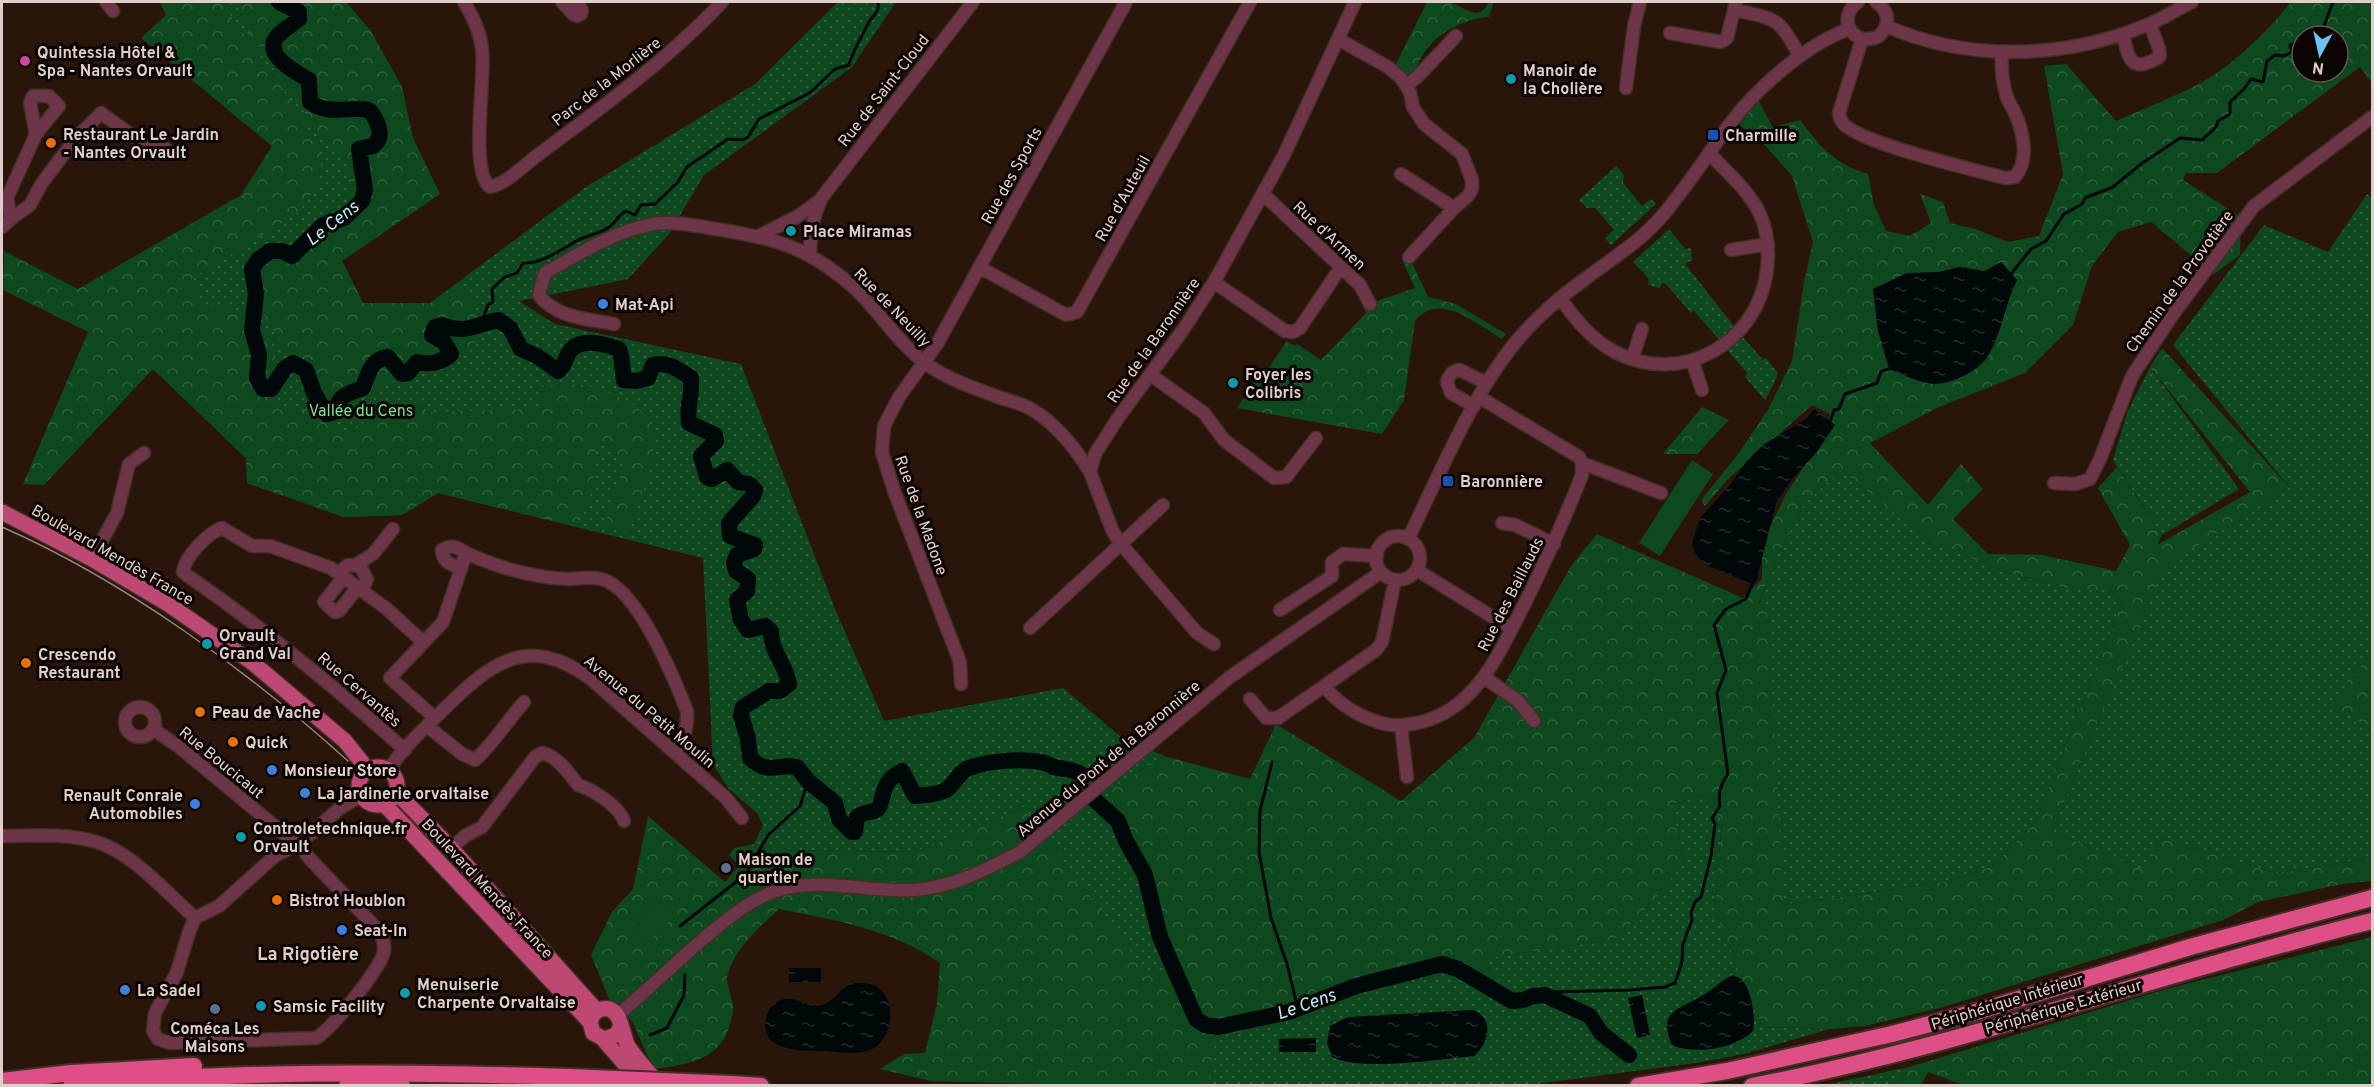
<svg xmlns="http://www.w3.org/2000/svg" width="2374" height="1087" viewBox="0 0 2374 1087" font-family="Overpass,sans-serif">
  <defs>
    <pattern id="green-dots" width="8" height="8" patternUnits="userSpaceOnUse" patternTransform="scale(1.5)"><rect width="8" height="8" fill="#0d481f"/><path d="M2 2h.1M6 6h.1" fill="none" stroke="#30613e" stroke-width="1.8" stroke-linecap="round"/></pattern>
    <pattern id="forest-crowns" width="20" height="18" patternUnits="userSpaceOnUse" patternTransform="scale(1.5)"><rect width="20" height="18" fill="#0d481f"/><path d="M2 6a3 3 0 1 1 6 0M12 15a3 3 0 1 1 6 0" fill="none" stroke="#30613e"/></pattern>
    <pattern id="water-ripples" width="26" height="14" patternUnits="userSpaceOnUse" patternTransform="scale(1.5)"><rect width="26" height="14" fill="#00080a"/><path d="M2 4q2-2 4 0t4 0M15 11q2-2 4 0t4 0" fill="none" stroke="#252b2c"/></pattern>
  </defs>
  <rect width="100%" height="100%" fill="#2a150b"/>
  <path fill="url(#green-dots)" d="M175 2H296L393 183 342 261 363 303H430L586 187 755 84 838 2H896L852 67 704 175 669 234 628 279 519 301 555 324 741 364 835 609 884 721 1063 688 1121 737 1164 756 1108 791 1140 852 1151 866 1167 970 1149 977 1024 807 915 852 796 850 754 844 763 825 757 813 728 788 713 764 703 558 438 493 402 515 344 517 247 483 246 458 153 369 126 391 272 146 150 45Z
    M1616 166 1624 175 1623 183 1642 206 1651 199 1656 204 1611 245 1605 238 1614 230 1595 208H1587L1579 200Z
    M2367 194 2372 198V652L2333 704 2372 731V858L2276 873 2160 838 2144 871 2052 831 2164 566 2289 487 2173 345 2264 225 2328 252Z
    M1669 229 1685 249 1691 248 1692 261 1687 262 1686 265 1737 330 1722 343 1694 311 1691 313 1665 283H1662L1660 288 1648 285 1649 279 1633 262Z
    M1740 334 1763 360 1766 358 1778 373 1775 382 1765 400 1745 377 1747 373 1725 347Z
    M2150 367 2239 489 2162 535 2113 460 2127 413Z
    M1841 470 1929 541 2008 573 2073 590H2111L2122 603 2035 823 1991 867 1943 882 1782 905 1768 609 1759 605 1776 558 1804 504Z
    M1701 794 1722 820 1715 911 1762 1027 1830 1029 1744 1054 1696 1063 1528 1085 1207 1086 1215 1036 1240 1033 1305 1018 1366 991 1450 973 1480 987 1500 985 1481 959 1616 939 1656 898 1685 860 1671 805Z
    M1909 1067 1897 1085H1825Z"/>
  <path fill="url(#forest-crowns)" fill-rule="evenodd" d="M160 2H221C238 26 320 137 321 158 322 182 310 198 295 215L192 279 203 303 257 315 287 382 268 392 272 400 301 414 312 401 293 362 261 310 255 269 350 215 348 156 327 145 246 28 236 2H346L371 31 402 87 413 138 440 194 342 261 363 303H430L459 282 474 300 482 335 459 357 449 355 336 408 338 434 420 399 427 412 542 409 541 386C553 386 566 384 578 385 603 387 651 405 654 434 657 461 637 506 629 532L604 526 625 463 605 441 598 445 591 493 574 526 438 493 402 515 344 517 247 483 246 458 153 369 44 485 23 484 88 332 3 290 4 251 78 289 241 195 272 146 141 38 166 15Z
    M1427 2C1433 2 1441 1 1447 2 1463 4 1477 25 1489 2H1494L1489 17C1464 19 1438 32 1424 53 1417 64 1414 75 1406 86L1394 68Z
    M2291 2H2372V83L2360 67 2217 173H2186L2183 180 2241 217 2240 255 2214 274 2151 222 2118 232 2092 266 2073 325 2025 373 1939 407 1870 443 1928 505 1961 464 1983 489 1953 519 1988 554 2042 555 2116 571 2130 545 2098 488 2117 467 2162 535 2157 545 2250 492 2150 367 2162 348 2289 487 2164 567 2052 831 2143 870 2160 838 2276 873 2372 858V881L2342 884 2258 902 2223 920 1943 1007 1865 1026 1830 1029 1762 1027 1715 911 1722 820 1701 794 1671 805 1685 860 1656 898 1616 939 1481 959 1501 986 1480 987 1450 973 1366 991 1305 1018 1240 1033 1216 1036 1207 1086 1077 1085 931 1081 880 1069 904 1054 925 1053 937 1003 940 963C896 931 832 919 779 909 759 928 737 946 728 973 724 984 734 998 733 1009 728 1059 693 1064 653 1069L633 1022 610 1001 591 955 612 912 633 889 648 816 725 882 739 866 729 855 734 848 754 844 796 850 915 852 1024 807 1149 976 1167 970 1151 866 1140 852 1108 791 1164 756 1250 779 1276 724 1401 801 1474 738 1571 566 1597 534 1743 598 1762 579V544L1786 494 1823 437 1830 414 1812 405 1728 479 1705 506 1701 500 1736 457 1768 410 1792 361 1804 282 1813 242 1792 176 1763 143 1736 122 1759 102 1773 127 1800 120C1821 147 1834 164 1868 174L1874 205 1886 231 1910 236 1931 223 1920 194 1943 202 1950 223 1975 229 2008 242 2039 236 2063 174 2044 66 2066 64 2116 121C2143 109 2171 98 2197 85 2230 68 2268 31 2291 2ZM2302 36H2338V72H2302ZM1841 470 1929 541 2008 573 2073 590H2111L2122 603 2035 823 1991 867 1943 882 1783 905 1768 608 1759 604 1776 558 1804 504Z
    M1408 254 1428 297 1456 304 1506 334 1502 339C1476 324 1440 290 1415 321L1404 400 1382 434 1237 408 1262 370 1266 372 1287 341 1295 346 1297 344 1321 360 1366 313 1363 306 1415 288 1402 260Z
    M1702 407 1729 420 1697 454H1663Z
    M2372 652V731L2332 704Z
    M2372 937V1085L1966 1086 1928 1072 1921 1085H1897L1909 1067 2170 988Z"/>
  <path fill="#0d481f" d="M1692 460 1713 474 1660 556 1639 543Z
    M661 896 678 912 648 942 632 926Z"/>
  <path fill="url(#water-ripples)" d="M2001 262 2017 280C2005 304 2002 332 1989 354 1980 371 1952 384 1933 384 1921 383 1901 374 1889 369L1878 331 1873 289 1907 273 1939 272 1959 267 1985 271Z
    M1814 409 1835 425 1816 453 1792 479 1776 503 1757 579 1754 584C1743 581 1736 577 1727 573 1709 567 1696 563 1692 543L1700 518 1730 485 1746 462 1763 445 1807 418Z
    M789 968H821V982H789Z
    M1733 975C1736 977 1739 977 1742 980 1751 989 1756 1018 1753 1031 1735 1049 1696 1055 1672 1045 1656 1009 1681 1010 1705 994 1715 988 1721 980 1733 975Z
    M852 983C861 983 871 982 879 988 898 1003 892 1041 870 1050 856 1056 835 1051 820 1051 800 1051 759 1051 766 1019 767 1012 772 1004 779 1001 795 993 808 1010 823 1005 834 1001 841 988 852 983Z
    M1642 995 1650 1035 1637 1038 1628 998Z
    M1473 1010C1495 1019 1489 1043 1474 1056 1439 1059 1362 1072 1332 1057L1327 1043 1330 1026 1348 1017Z
    M1316 1038V1052H1279V1039Z"/>
  <g fill="none" stroke-linecap="round" stroke-linejoin="round">
    <path stroke="#00080a" stroke-width="3" d="M2314 36 2324 26 2333 2
      M2011 274 2031 249 2046 241 2064 214 2082 204 2085 198 2113 187 2141 164 2180 138 2202 140 2216 127 2218 121 2230 114V102L2244 89 2251 79 2263 82 2267 61 2275 55 2283 56 2292 52 2290 45 2302 41
      M481 323 488 305 493 302 492 289 505 277 517 273 523 263C545 264 564 246 583 238 592 234 601 233 609 227 616 222 619 214 626 211L635 215 641 205 655 204 678 182 687 167 728 139 743 140 748 137 759 119 811 92 835 69 849 65C851 55 864 32 869 22 874 14 880 12 878 2
      M1830 422 1834 410 1839 409 1845 394 1877 383 1881 371 1889 369
      M1272 762 1260 811 1259 852 1271 918 1287 964 1298 1009
      M680 926 746 874 768 835 800 806 808 781
      M1545 995 1554 992 1629 990 1665 987 1675 983 1682 962 1683 944 1692 920 1691 913 1695 902 1701 897 1711 856 1715 824 1712 818 1720 806C1718 795 1721 783 1728 774L1717 693 1726 670 1714 625 1726 609 1746 599 1752 584
      M650 1035 667 1028 684 995 685 975"/>
    <path stroke="#00080a" stroke-width="16" d="M279 2 299 12V19C292 25 281 31 276 38 264 56 297 73 309 80L310 102C328 116 349 106 369 110 376 118 386 136 374 145 371 147 363 148 359 149L365 190 362 201 344 218 323 225 292 256 282 251H270L258 260 252 269 256 294 252 330 259 355 257 378 263 389H271L285 368 293 363 306 370 314 393 327 414 337 411C337 395 350 393 363 388 368 374 371 359 388 357L402 374 408 373 417 362C428 365 442 363 451 354L444 342 432 335 435 327 442 325C467 335 475 324 499 320L510 328 521 349 537 356 558 371C565 366 564 362 568 354 578 336 604 344 619 349 623 359 622 369 624 380L636 381 648 378 653 365C668 361 679 370 691 378 693 393 686 408 689 423L715 435 716 441 701 456 707 477 712 479 727 470 738 482 749 484 755 490 753 496 729 523 730 536 755 545 754 549 737 555 734 563 736 571 748 579 747 591 737 600 741 620 748 630 765 626 771 632C772 655 786 664 789 684L780 691H769L743 707 741 715 748 739 750 758C770 776 776 763 797 767L808 781 835 803 839 819 852 832H855L857 817C864 811 872 814 879 808 886 789 882 782 902 771L915 796C925 795 937 795 946 790 955 784 959 771 969 768 987 761 1022 758 1041 762 1046 763 1050 765 1054 767 1066 770 1074 769 1084 776
      M1095 800 1118 821 1126 841 1145 875 1160 937 1196 1019 1205 1025 1218 1027 1289 1012 1356 986 1442 964 1458 969 1512 1001 1523 1000 1534 996 1545 995 1590 1016 1601 1033 1629 1055"/>
    <defs>
      <path id="minor" d="M106 2 113 11
        M464 2C473 17 480 31 482 49 486 76 469 171 490 187 508 183 525 164 539 154 603 107 668 59 722 2
        M562 2 573 14 577 16 581 14 582 10 576 2
        M1858 2C1835 18 1854 49 1879 36 1890 25 1890 11 1876 2
        M1735 10C1780 20 1777 17 1800 56
        M1886 26C1968 62 2065 59 2147 25 2163 19 2177 9 2192 2
        M1670 33 1721 42 1727 38 1736 2
        M2123 35C2127 49 2128 70 2147 63 2152 61 2156 60 2160 56L2159 49 2150 24
        M1338 39 1388 67 1401 78 1410 92 1413 107 1424 124 1462 154 1472 180V189L1468 196 1454 208 1409 257
        M1862 39 1839 113C1840 116 1840 119 1842 122 1856 143 1976 170 2005 178L2015 177C2030 160 2023 130 2014 111 2011 105 2007 100 2006 94 2002 80 2001 66 2002 52
        M1406 86 1418 76 1456 36
        M1626 88 1634 26 1640 2
        M1401 174 1454 208
        M1263 194 1360 285 1370 304
        M11 219 30 205 42 183 76 138 101 113 148 147 166 149
        M2 227 11 219 7 198 36 134 59 106 49 96H33L30 103 36 134
        M759 236 798 216 820 200 973 2
        M1731 250 1768 244
        M810 255C810 237 812 219 820 202
        M979 267 1066 315 1077 312 1250 2
        M1214 282 1285 331 1293 332 1300 328 1341 267
        M1560 298C1575 319 1592 340 1615 352 1682 387 1758 343 1767 270 1769 251 1768 230 1759 212 1747 189 1727 172 1709 153
        M614 324C588 319 556 318 539 295L545 273C578 254 615 231 653 224 672 221 697 226 716 229 773 238 807 246 852 286 880 311 899 346 931 367 952 381 977 389 1001 398 1011 401 1023 404 1031 409 1055 423 1076 449 1090 472
        M1632 359 1642 329
        M1692 360 1702 390
        M1151 375 1204 413 1224 440 1274 478 1286 477 1316 438
        M1474 406 1451 393 1447 382C1450 374 1452 371 1460 370L1486 383
        M1582 463 1661 493
        M2054 483 2075 484 2090 479 2100 459 2132 376 2174 313 2254 206 2372 117
        M1502 523 1515 525 1554 544
        M1376 558a22 22 0 1 1 44 0a22 22 0 1 1-44 0Z
        M1408 539C1443 468 1479 375 1536 320 1551 305 1568 291 1585 279 1611 259 1640 242 1662 216 1687 187 1707 155 1729 125 1757 88 1805 45 1849 29
        M92 559 117 513 129 464 144 453
        M357 564 373 554 393 529
        M461 569C451 564 442 562 442 550 452 544 457 547 466 553
        M1417 570 1512 629
        M338 573 348 565 360 566 367 579 362 591
        M344 577 324 602 335 612 339 611 358 587
        M1280 610 1332 576V562L1343 554 1377 556
        M1030 628 1163 505
        M1214 644 1197 633 1121 544 1113 532 1090 472 1095 454 1118 418 1183 330 1214 282 1284 155 1355 2
        M1484 677 1518 701 1534 721
        M961 684 960 662 894 491 882 452 884 426 899 397 937 344 1126 2
        M1324 686C1338 704 1360 717 1381 723 1393 727 1405 725 1417 723 1477 711 1501 649 1526 601 1546 560 1565 518 1582 475V463L1579 457 1479 397
        M1250 699 1266 718H1278L1376 650 1382 642 1395 580
        M125 722a15 15 0 1 1 30 0a15 15 0 1 1-30 0Z
        M435 718 390 678 443 622 466 553C497 567 534 578 569 579 580 579 589 576 601 579 637 587 674 678 687 711 688 726 684 740 675 752
        M427 726 462 754 475 760C494 743 507 721 524 702
        M1401 726 1407 777
        M153 729 178 746 283 833 299 844 309 858 380 932C383 939 386 947 383 955 376 973 333 1028 316 1038L170 1043 158 1039 153 1031 155 1013 177 972 189 932 195 918 219 906 276 855 299 844 340 808 361 796
        M405 750C336 688 265 629 188 576L183 572C185 556 208 533 222 528L252 546H270L331 568 387 609 423 642
        M389 770C401 749 423 730 441 712 489 665 526 631 591 679L725 797 742 818
        M2 836C31 836 64 833 93 841 130 850 167 893 195 918
        M451 848 465 836 482 827 535 757 542 753C556 755 570 774 578 785 592 789 620 807 624 821
        M618 1015C651 987 681 957 714 930 734 914 752 899 776 891 819 876 868 893 913 890 951 888 987 869 1020 852L1230 677 1381 572"/>
      <path id="major" d="M2 512 92 559 168 604 253 663 345 741 368 770
        M359 786a19 19 0 1 1 38 0a19 19 0 1 1-38 0Z
        M396 792 451 848 597 1011
        M384 804 590 1022
        M621 1026 616 1035 604 1039 593 1033 590 1022C592 1015 595 1010 602 1009 623 1005 621 1036 629 1048 638 1061 650 1073 660 1086
        M603 1039 644 1086"/>
      <path id="highway" d="M2 1081 71 1073 194 1066
        M732 1084 761 1086
        M71 1086C237 1070 404 1072 570 1077
        M347 1086H402
        M1638 1086 1727 1071 1892 1034 1983 1010 2190 947 2372 898
        M1752 1086C1962 1046 2165 972 2372 921"/>
    </defs>
    <use href="#minor" stroke="#432f25" stroke-width="15"/>
    <use href="#major" stroke="#432f25" stroke-width="18"/>
    <use href="#highway" stroke="#432f25" stroke-width="20"/>
    <use href="#minor" stroke="#6d3548" stroke-width="12"/>
    <use href="#major" stroke="#bd4874" stroke-width="15"/>
    <use href="#highway" stroke="#dd4f85" stroke-width="16"/>
    <path stroke="#95827a" stroke-width="1.5" d="M2 527C125 581 248 671 348 761"/>
    <defs>
      <path id="highway-bridge" d="M570 1077 732 1084"/>
    </defs>
    <use href="#highway-bridge" stroke="#432f25" stroke-width="20" stroke-linecap="butt"/>
    <use href="#highway-bridge" stroke="#dd4f85" stroke-width="16"/>
  </g>
  <circle fill="#d1479c" stroke="#0c0402" stroke-width="2" cx="25" cy="61" r="6"/>
  <g fill="#0f9aa8" stroke="#0c0402" stroke-width="2">
    <circle cx="1511" cy="79" r="6"/>
    <circle cx="791" cy="231" r="6"/>
    <circle cx="1233" cy="383" r="6"/>
    <circle cx="207" cy="644" r="6"/>
    <circle cx="241" cy="837" r="6"/>
    <circle cx="405" cy="993" r="6"/>
    <circle cx="261" cy="1006" r="6"/>
  </g>
  <g fill="#1a4fb4" stroke="#0c0402" stroke-width="2">
    <rect x="1707" y="129" width="12" height="12" rx="3"/>
    <rect x="1442" y="475" width="12" height="12" rx="3"/>
  </g>
  <g fill="#e8710a" stroke="#0c0402" stroke-width="2">
    <circle cx="51" cy="143" r="6"/>
    <circle cx="26" cy="663" r="6"/>
    <circle cx="200" cy="712" r="6"/>
    <circle cx="233" cy="742" r="6"/>
    <circle cx="277" cy="900" r="6"/>
  </g>
  <g fill="#3f7fe0" stroke="#0c0402" stroke-width="2">
    <circle cx="603" cy="304" r="6"/>
    <circle cx="272" cy="770" r="6"/>
    <circle cx="305" cy="793" r="6"/>
    <circle cx="195" cy="804" r="6"/>
    <circle cx="342" cy="930" r="6"/>
    <circle cx="125" cy="990" r="6"/>
  </g>
  <g fill="#5c6f8a" stroke="#0c0402" stroke-width="2">
    <circle cx="726" cy="868" r="6"/>
    <circle cx="215" cy="1009" r="6"/>
  </g>
  <g text-anchor="middle" stroke-width="6" stroke-linejoin="round" paint-order="stroke">
    <g font-size="16" font-weight="bold" fill="#dfcfc8" stroke="#0c0402" text-anchor="start">
      <text x="37" y="58">Quintessia Hôtel &amp;<tspan x="37" dy="18">Spa - Nantes Orvault</tspan></text>
      <text x="1523" y="76">Manoir de<tspan x="1523" dy="18">la Cholière</tspan></text>
      <text x="63" y="140">Restaurant Le Jardin<tspan x="63" dy="18">- Nantes Orvault</tspan></text>
      <text x="1725" y="141">Charmille</text>
      <text x="803" y="237">Place Miramas</text>
      <text x="615" y="310">Mat-Api</text>
      <text x="1245" y="380">Foyer les<tspan x="1245" dy="18">Colibris</tspan></text>
      <text x="1460" y="487">Baronnière</text>
      <text x="219" y="641">Orvault<tspan x="219" dy="18">Grand Val</tspan></text>
      <text x="38" y="660">Crescendo<tspan x="38" dy="18">Restaurant</tspan></text>
      <text x="212" y="718">Peau de Vache</text>
      <text x="245" y="748">Quick</text>
      <text x="284" y="776">Monsieur Store</text>
      <text x="317" y="799">La jardinerie orvaltaise</text>
      <text x="183" y="801" text-anchor="end">Renault Conraie<tspan x="183" dy="18">Automobiles</tspan></text>
      <text x="253" y="834">Controletechnique.fr<tspan x="253" dy="18">Orvault</tspan></text>
      <text x="738" y="865">Maison de<tspan x="738" dy="18">quartier</tspan></text>
      <text x="289" y="906">Bistrot Houblon</text>
      <text x="354" y="936">Seat-In</text>
      <text x="417" y="990">Menuiserie<tspan x="417" dy="18">Charpente Orvaltaise</tspan></text>
      <text x="137" y="996">La Sadel</text>
      <text x="273" y="1012">Samsic Facility</text>
      <text x="215" y="1034" text-anchor="middle">Coméca Les<tspan x="215" dy="18">Maisons</tspan></text>
    </g>
    <g font-size="16" fill="#dfcfc8" stroke="#0c0402">
      <text transform="translate(606 81) rotate(-38)" y="6">Parc de la Morlière</text>
      <text transform="translate(883 90) rotate(-52)" y="6">Rue de Saint-Cloud</text>
      <text transform="translate(1011 175) rotate(-61)" y="6">Rue des Sports</text>
      <text transform="translate(1122 198) rotate(-61)" y="6">Rue d'Auteuil</text>
      <text transform="translate(1330 235) rotate(43)" y="6">Rue d'Armen</text>
      <text transform="translate(2179 281) rotate(-54)" y="6">Chemin de la Provotière</text>
      <text transform="translate(893 307) rotate(46)" y="6">Rue de Neuilly</text>
      <text transform="translate(1153 340) rotate(-55)" y="6">Rue de la Baronnière</text>
      <text transform="translate(922 515) rotate(70)" y="6">Rue de la Madone</text>
      <text transform="translate(113 554) rotate(30)" y="6">Boulevard Mendès France</text>
      <text transform="translate(1510 594) rotate(-63)" y="6">Rue des Baillauds</text>
      <text transform="translate(360 689) rotate(41)" y="6">Rue Cervantès</text>
      <text transform="translate(650 711) rotate(40)" y="6">Avenue du Petit Moulin</text>
      <text transform="translate(1108 758) rotate(-40)" y="6">Avenue du Pont de la Baronnière</text>
      <text transform="translate(222 762) rotate(39)" y="6">Rue Boucicaut</text>
      <text transform="translate(488 888) rotate(47)" y="6">Boulevard Mendès France</text>
      <text transform="translate(2007 1001) rotate(-17)" y="6">Périphérique Intérieur</text>
      <text transform="translate(2063 1006) rotate(-16)" y="6">Périphérique Extérieur</text>
    </g>
    <g font-size="16" fill="#79e490" stroke="#0c0402">
      <text x="361" y="416">Vallée du Cens</text>
    </g>
    <g font-size="18" font-style="italic" fill="#b2eff6" stroke="#0c0402">
      <text transform="translate(332 223) rotate(-38)" y="6">Le Cens</text>
      <text transform="translate(1306 1004) rotate(-19)" y="6">Le Cens</text>
    </g>
    <g font-size="18" font-weight="bold" fill="#dfcfc8" stroke="#0c0402">
      <text x="308" y="960">La Rigotière</text>
    </g>
  </g>
  <rect width="2374" height="1087" fill="none" stroke="#dfcfc8" stroke-width="6"/>
  <g transform="translate(2320 54) rotate(188)"><circle r="28" fill="#0c0402" stroke="#605551" stroke-width="1.5"/>
  <path d="M0-4.5L10 22L0 15L-10 22Z" fill="#6bc3f2"/>
  <text y="-9" font-size="16" font-weight="bold" text-anchor="middle" fill="#dfcfc8">N</text>
  </g>
</svg>
